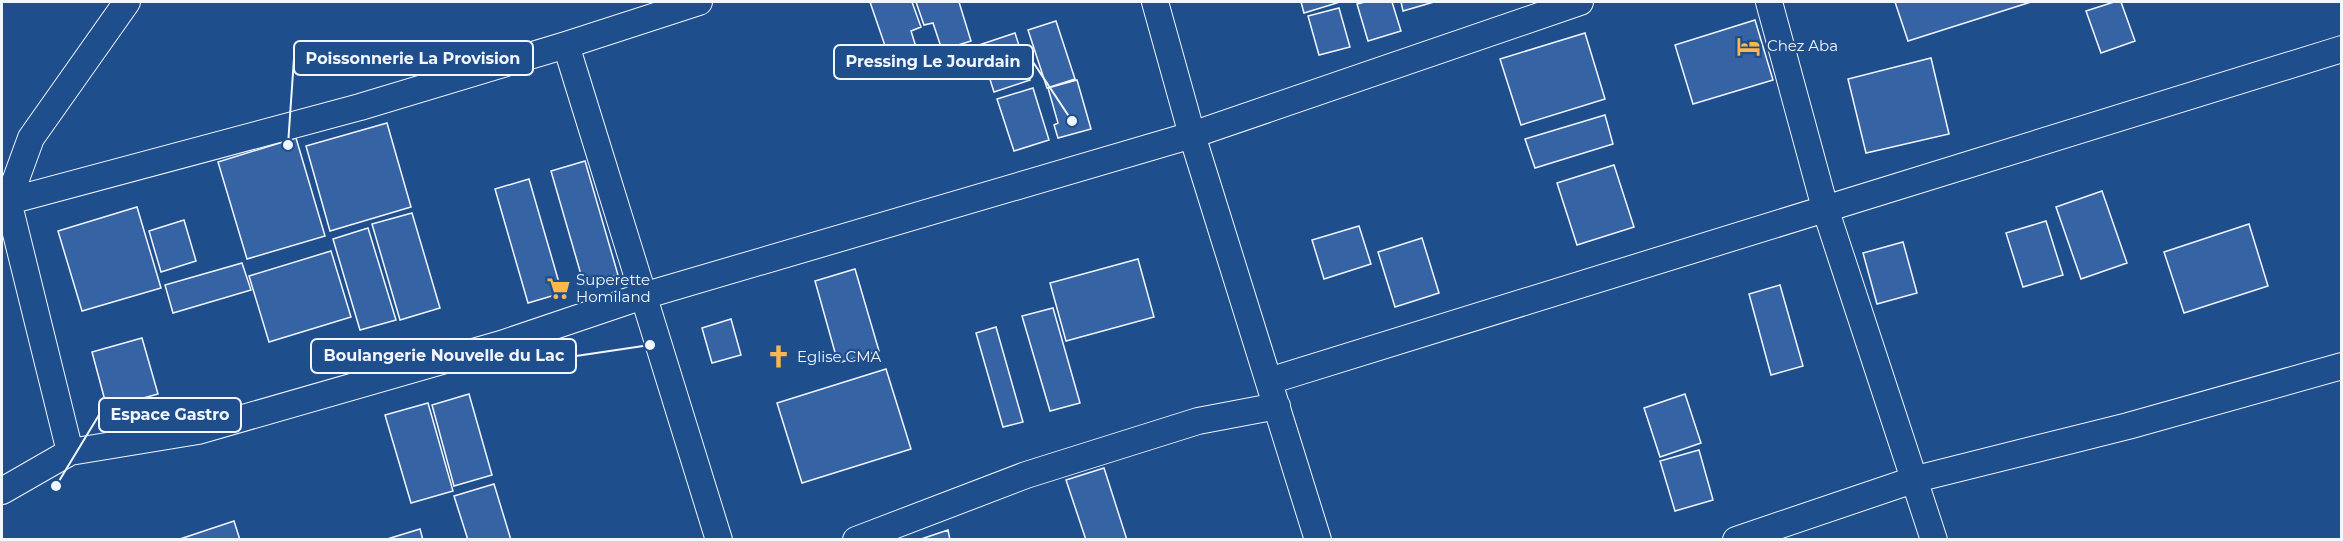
<svg xmlns="http://www.w3.org/2000/svg" width="2343" height="541" viewBox="0 0 2343 541" font-family="Montserrat,sans-serif">
  <rect width="100%" height="100%" fill="#1f4e8c"/>
  <path fill="#3563a3" stroke="#f2f6ff" stroke-width="1.5" d="M870 2H912L921 27 911 31 920 60 893 69Z
    M916 2H959L971 41 942 50 933 23 924 25Z
    M1301 2H1336L1337 3 1304 13Z
    M1365 2H1392L1401 31 1368 41 1357 4Z
    M1401 2H1434L1403 11Z
    M1895 2H2031L1908 41Z
    M2114 2H2121L2135 41 2101 53 2086 11Z
    M1339 8 1350 47 1319 55 1308 16Z
    M1755 20 1773 80 1693 104 1675 45Z
    M1056 21 1075 79 1047 88 1028 30Z
    M1015 33 1030 80 994 92 979 45Z
    M1585 33 1605 99 1521 125 1500 59Z
    M1931 58 1949 134 1866 153 1848 79Z
    M1077 80 1091 129 1058 138 1054 125 1058 123 1048 88Z
    M1033 88 1049 140 1014 151 997 99Z
    M1605 115 1613 144 1535 168 1525 139Z
    M387 123 411 207 330 231 306 146Z
    M296 138 325 236 247 259 218 162Z
    M585 161 618 275 584 285 551 171Z
    M1614 165 1634 227 1577 245 1557 183Z
    M529 179 562 293 528 303 495 189Z
    M2102 191 2127 263 2081 279 2056 207Z
    M137 207 161 288 82 311 58 231Z
    M412 213 440 308 400 320 372 224Z
    M184 220 196 261 161 272 149 231Z
    M2046 221 2063 275 2023 287 2006 233Z
    M2249 224 2268 286 2184 313 2164 252Z
    M1359 226 1371 264 1324 279 1312 240Z
    M368 228 396 320 360 330 333 239Z
    M1422 238 1439 293 1395 307 1378 252Z
    M1903 242 1917 293 1877 304 1863 253Z
    M331 251 351 317 269 342 249 276Z
    M1138 259 1154 317 1066 341 1050 283Z
    M242 263 251 290 173 313 165 285Z
    M855 269 879 351 838 363 815 281Z
    M1780 285 1803 366 1771 375 1749 294Z
    M1053 308 1080 403 1050 411 1022 316Z
    M731 319 741 355 712 363 702 328Z
    M996 327 1023 422 1003 427 976 333Z
    M142 338 158 394 107 408 92 352Z
    M886 369 911 449 802 483 777 403Z
    M469 394 492 475 454 486 432 405Z
    M1685 394 1701 443 1660 457 1644 408Z
    M428 403 453 491 411 503 385 415Z
    M1699 450 1713 500 1675 511 1660 461Z
    M1104 468 1127 540H1086L1066 480Z
    M494 484 511 540H468L454 496Z
    M234 521 240 540H177Z
    M420 529 423 540H384Z
    M948 530 950 540H918Z"/>
  <g fill="none" stroke-linecap="round" stroke-linejoin="round">
    <defs>
      <path id="street" d="M127 2 31 138 8 201 70 452 198 431 501 344 643 296 1192 135 1580 2
        M1155 2 1192 135 1318 540
        M1769 2 1825 208 1934 540
        M566 45 719 540
        M2 203 360 107 566 45 699 2
        M1269 381 2342 49
        M2 491 70 452
        M856 540 1026 475 1198 421 1277 406
        M1736 540 1916 479 2128 426 2342 366"/>
    </defs>
    <use href="#street" stroke="#f2f6ff" stroke-width="28"/>
    <use href="#street" stroke="#1f4e8c" stroke-width="26"/>
  </g>
  <defs>
    <symbol id="hotel-bare" viewBox="-9 -9 18 18"><path d="M-6-4.5h1.5V1H6V5H4.5V3h-9V5H-6ZM-4 0a1.8 1.8 0 1 1 3.6 0ZM.5 0V-2.5h3Q6-2.5 6 0Z" fill="#ffb74d" stroke="#1f4e8c" stroke-width="2.5" paint-order="stroke"/></symbol>
    <symbol id="supermarket-bare" viewBox="-9 -9 18 18"><path d="M-6-5.5h2.5l.6 2H6L4.5 2H-2.5L-4.4-4H-6ZM-1.5 3.2a1.3 1.3 0 1 0 .1 0ZM3 3.2a1.3 1.3 0 1 0 .1 0Z" fill="#ffb74d" stroke="#1f4e8c" stroke-width="2.5" paint-order="stroke"/></symbol>
    <symbol id="church-bare" viewBox="-9 -9 18 18"><path d="M-1.2-6h2.4v3.5h3.3v2.4h-3.3V6h-2.4V-.1h-3.3v-2.4h3.3Z" fill="#ffb74d" stroke="#1f4e8c" stroke-width="2.5" paint-order="stroke"/></symbol>
  </defs>
  <g fill-rule="evenodd">
    <use href="#hotel-bare" x="1732" y="30" width="33" height="33"/>
    <use href="#supermarket-bare" x="542" y="272" width="33" height="33"/>
    <use href="#church-bare" x="762" y="340" width="33" height="33"/>
  </g>
  <g text-anchor="middle" stroke-width="4.5" stroke-linejoin="round" paint-order="stroke">
    <g font-size="15" fill="#f2f6ff" stroke="#1f4e8c" text-anchor="start">
      <text x="1767" y="51">Chez Aba</text>
      <text x="576" y="285">Superette<tspan x="576" dy="17">Homiland</tspan></text>
      <text x="797" y="362">Eglise CMA</text>
    </g>
  </g>
  <path fill="none" stroke="#f2f6ff" stroke-width="2" d="M288 145L294 58M1072 121L1033 62M650 345L576 356M56 486L99 415"/>
  <g fill="#f2f6ff" stroke="#1f4e8c" stroke-width="2">
    <circle cx="288" cy="145" r="6"/>
    <circle cx="1072" cy="121" r="6"/>
    <circle cx="650" cy="345" r="6"/>
    <circle cx="56" cy="486" r="6"/>
  </g>
  <g fill="#1f4e8c" stroke="#f2f6ff" stroke-width="2">
    <rect x="294" y="41" width="239" height="34" rx="6"/>
    <rect x="834" y="45" width="199" height="34" rx="6"/>
    <rect x="311" y="339" width="265" height="34" rx="6"/>
    <rect x="99" y="398" width="142" height="34" rx="6"/>
  </g>
  <g font-size="16" text-anchor="middle" font-weight="bold" fill="#f2f6ff">
    <text x="413" y="64">Poissonnerie La Provision</text>
    <text x="933" y="67">Pressing Le Jourdain</text>
    <text x="444" y="361">Boulangerie Nouvelle du Lac</text>
    <text x="170" y="420">Espace Gastro</text>
  </g>
  <rect width="2343" height="541" fill="none" stroke="#f2f6ff" stroke-width="6"/>
</svg>
